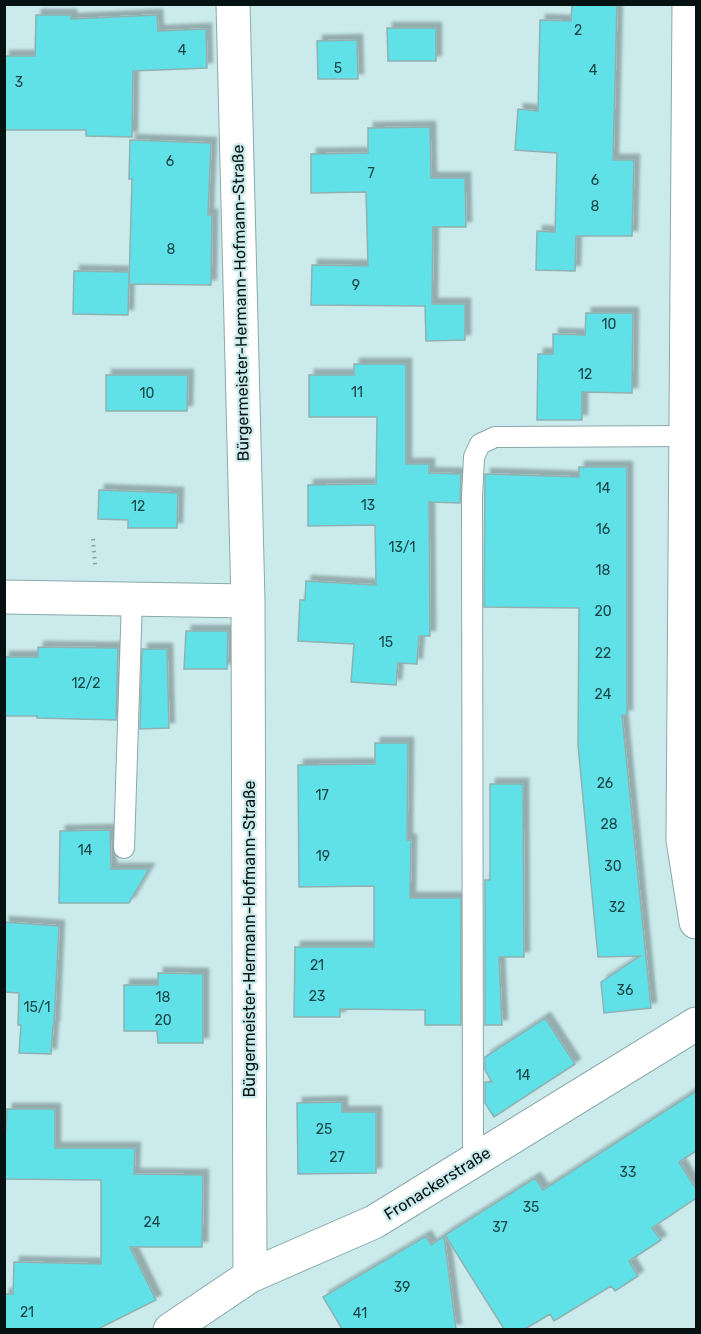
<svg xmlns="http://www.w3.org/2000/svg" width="701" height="1334" viewBox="0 0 701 1334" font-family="Rubik,sans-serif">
  <defs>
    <filter id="shadow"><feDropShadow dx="5.5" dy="-5.5" stdDeviation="1.5" flood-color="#0004"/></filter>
  </defs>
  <rect width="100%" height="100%" fill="#caeaec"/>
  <path fill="#5fe1e7" stroke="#91b0b1" stroke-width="1.5" filter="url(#shadow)" d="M572 4H617L613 160H634L632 236H576L575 271 536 270 537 231 555 232 557 153 515 150 518 109 538 111 540 20 571 21Z
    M36 15H71V19L157 15 158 31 206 29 207 68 133 71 132 137 86 136V130H4V56H35Z
    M387 28H436V61H388Z
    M357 40 358 79H318L317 41Z
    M430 127 431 178H465L466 227H433L432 304H465V340L426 341 425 306 311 305 312 265 368 266 366 192 311 193V154L368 153V128Z
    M130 140 211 143 208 215H212L211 285 129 284 132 179H129Z
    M74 271 129 272 128 315 73 314Z
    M586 313H633L632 393 582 392V420H537L538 354H553V334L585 335Z
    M354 364H406V464H429V473L461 474 460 503 429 502 430 636H419L417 664 398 663 396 685 351 682 354 644 298 641 300 600H305L306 581 376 585 375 525 308 526V485L376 484 377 417H309V375H354Z
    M106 375H188L187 411H106Z
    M579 467H627V715H622L651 1008 604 1013 601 982 640 956 598 957 578 745 579 608 484 607 485 474 579 477Z
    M99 490 178 493 177 528H128V520L98 519Z
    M186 631H228L227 669H184Z
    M38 647 118 648 116 720 37 718V716H4V657H38Z
    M142 649H167L169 728 140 729Z
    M375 743H408L407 840H411L410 898H461V1025H425V1010L340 1009V1017H294L295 947H374V886L299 887 298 765 375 764Z
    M490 784H523L524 957H499L502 1025H485V880H490Z
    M110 830 111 869H149L129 903H59L60 831Z
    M4 922 59 926 54 1026H53L51 1054 19 1053 21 1025H18L19 993 4 992Z
    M158 973 203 974V1043H158L157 1031H124V985H158Z
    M545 1018 575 1064 494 1117 485 1103V1082H492L485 1070V1057Z
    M696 1091V1151L679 1162 696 1189V1198L652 1228 661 1240 629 1261 638 1276 615 1291 611 1286 554 1321 550 1314 525 1329H504L445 1235 535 1178 543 1190Z
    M342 1102V1112H376V1173L298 1174 297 1103Z
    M7 1109H55V1148H135L134 1174 203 1175 202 1247H130L156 1300 98 1329H4V1294H13L14 1262 101 1264V1180L4 1179V1131H6Z
    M426 1236 431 1245 444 1236 456 1329H342L323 1297Z"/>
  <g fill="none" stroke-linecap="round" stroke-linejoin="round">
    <defs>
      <path id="service" d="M124 848 132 599
        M473 1161 472 497 474 457 480 444 495 437 686 436"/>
      <path id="minor" d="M233 4 248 601 250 1276
        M689 4 683 840 696 922
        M4 597 248 601
        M170 1330 250 1276 374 1222 696 1024"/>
    </defs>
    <use href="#service" stroke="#8aa9ab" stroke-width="22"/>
    <use href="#minor" stroke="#8aa9ab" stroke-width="35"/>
    <path stroke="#89a2a4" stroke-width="4" stroke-dasharray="1.5 4.5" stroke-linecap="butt" d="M93 539 95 565"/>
    <use href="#service" stroke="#fff" stroke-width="20"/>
    <use href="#minor" stroke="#fff" stroke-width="33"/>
  </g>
  <g text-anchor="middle" stroke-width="4.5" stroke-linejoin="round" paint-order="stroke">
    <g font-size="14" fill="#1c4547">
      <text x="578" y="35">2</text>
      <text x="182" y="55">4</text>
      <text x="338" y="73">5</text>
      <text x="593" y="75">4</text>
      <text x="19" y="87">3</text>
      <text x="170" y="166">6</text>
      <text x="371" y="178">7</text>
      <text x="595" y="185">6</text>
      <text x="595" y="211">8</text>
      <text x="171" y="254">8</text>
      <text x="356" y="290">9</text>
      <text x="609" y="329">10</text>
      <text x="585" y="379">12</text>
      <text x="357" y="397">11</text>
      <text x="147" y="398">10</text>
      <text x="603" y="493">14</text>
      <text x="368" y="510">13</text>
      <text x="138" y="511">12</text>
      <text x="603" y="534">16</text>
      <text x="402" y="552">13/1</text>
      <text x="603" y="575">18</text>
      <text x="603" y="616">20</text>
      <text x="386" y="647">15</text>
      <text x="603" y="658">22</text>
      <text x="86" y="688">12/2</text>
      <text x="603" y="699">24</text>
      <text x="605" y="788">26</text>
      <text x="322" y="800">17</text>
      <text x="609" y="829">28</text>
      <text x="85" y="855">14</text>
      <text x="323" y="861">19</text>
      <text x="613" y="871">30</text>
      <text x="617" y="912">32</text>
      <text x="317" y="970">21</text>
      <text x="625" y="995">36</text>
      <text x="317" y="1001">23</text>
      <text x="163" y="1002">18</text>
      <text x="37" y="1012">15/1</text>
      <text x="163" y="1025">20</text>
      <text x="523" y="1080">14</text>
      <text x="324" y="1134">25</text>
      <text x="337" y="1162">27</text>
      <text x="628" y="1177">33</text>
      <text x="531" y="1212">35</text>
      <text x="152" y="1227">24</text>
      <text x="500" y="1232">37</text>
      <text x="402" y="1292">39</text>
      <text x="27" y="1317">21</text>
      <text x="360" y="1318">41</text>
    </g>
    <g font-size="16" fill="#061112" stroke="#caeaec">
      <text transform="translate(240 303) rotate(-91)" y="6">Bürgermeister-Hermann-Hofmann-Straße</text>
      <text transform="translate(249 939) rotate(-90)" y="6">Bürgermeister-Hermann-Hofmann-Straße</text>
      <text transform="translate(437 1183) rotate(-32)" y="6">Fronackerstraße</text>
    </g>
  </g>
  <rect width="701" height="1334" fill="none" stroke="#061112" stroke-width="12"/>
</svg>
